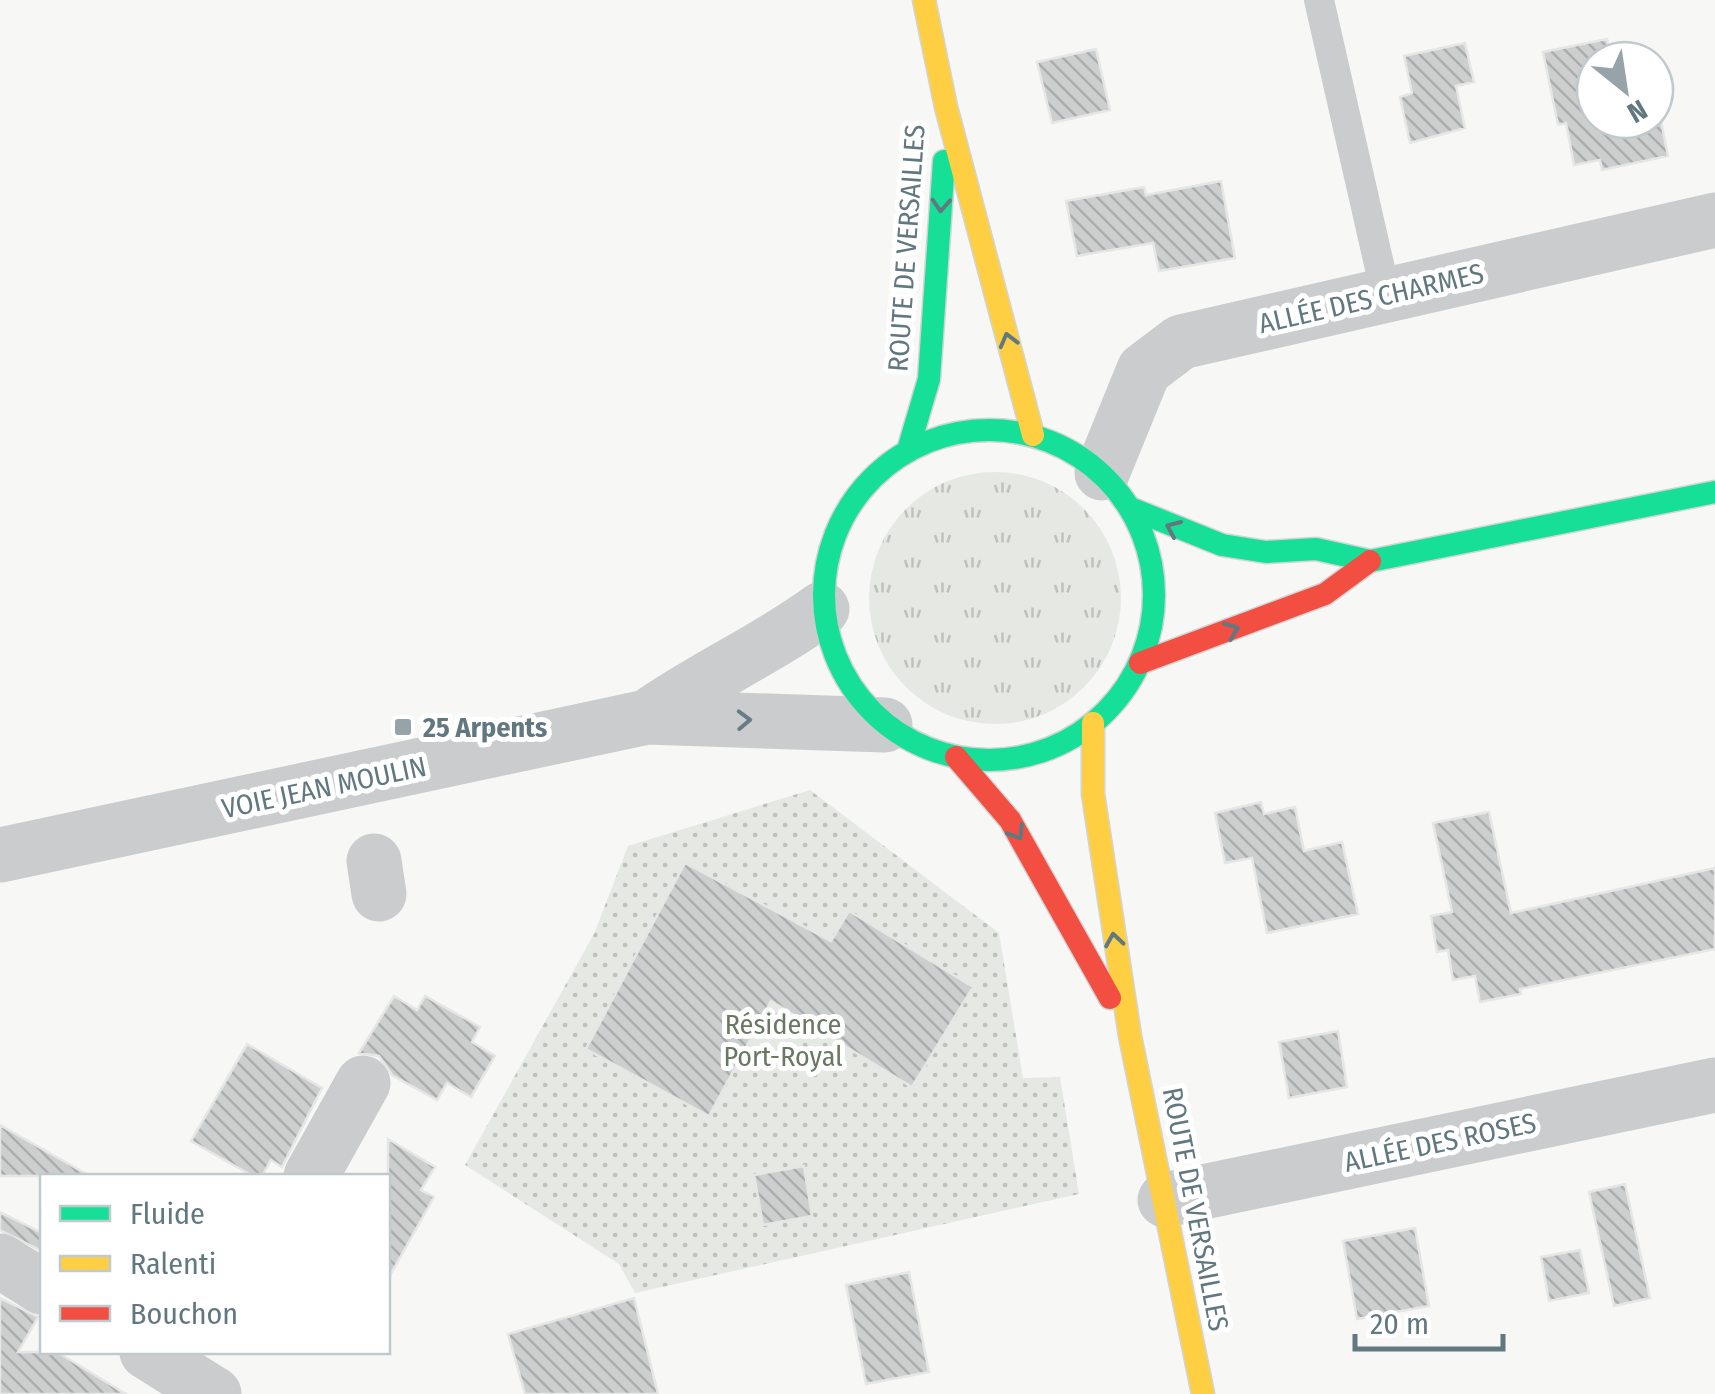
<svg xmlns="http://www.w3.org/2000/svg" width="1715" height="1394" viewBox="0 0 1715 1394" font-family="'Fira Sans Condensed',sans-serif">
  <defs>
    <pattern id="grass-tufts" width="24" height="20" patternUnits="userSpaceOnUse" patternTransform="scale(2.5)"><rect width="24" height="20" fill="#e6e9e3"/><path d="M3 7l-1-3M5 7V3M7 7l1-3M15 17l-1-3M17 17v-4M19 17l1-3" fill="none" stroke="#bec2bd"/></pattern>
    <pattern id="garden-dots" width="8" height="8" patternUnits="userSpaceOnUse" patternTransform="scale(2.5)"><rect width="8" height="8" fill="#e6e9e3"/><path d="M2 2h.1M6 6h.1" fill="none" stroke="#bec2bd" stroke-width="1.8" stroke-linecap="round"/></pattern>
    <pattern id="building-back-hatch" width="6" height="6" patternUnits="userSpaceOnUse" patternTransform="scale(2.5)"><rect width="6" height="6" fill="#cdcfcf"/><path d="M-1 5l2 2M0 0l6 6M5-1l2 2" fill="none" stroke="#aaadad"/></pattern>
  </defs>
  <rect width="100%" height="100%" fill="#f7f7f6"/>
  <path fill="url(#grass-tufts)" d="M869 598a126 126 0 1 1 252 0a126 126 0 1 1-252 0Z"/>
  <path fill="url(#garden-dots)" d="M810 790 999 933 1023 1078 1060 1077 1079 1194 635 1293 619 1264 465 1165 594 934 628 846Z"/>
  <path fill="url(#building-back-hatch)" stroke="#e6e6e6" stroke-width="2.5" d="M1607 39 1611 60H1595V120H1655L1657 101 1668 156 1602 170 1600 160 1574 165 1566 123 1558 125 1543 52Z
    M1465 43 1474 82 1456 86 1465 128 1410 143 1400 97 1412 93 1404 56Z
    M1096 49 1110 110 1052 123 1037 62Z
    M1221 181 1235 258 1159 271 1153 243 1077 256 1066 201 1144 187 1146 195Z
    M1261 802 1264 814 1295 807 1304 851 1342 842 1358 914 1267 933 1252 858 1225 863 1215 813Z
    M1489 812 1511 913 1715 868V949L1520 989 1521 994 1480 1002 1475 976 1453 980 1448 950 1437 952 1431 916 1452 912 1433 823Z
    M685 863 831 941 849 911 973 987 912 1087 771 1001 709 1116 586 1049Z
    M394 996 417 1010 425 996 480 1027 472 1042 495 1056 471 1097 447 1083 437 1100 392 1075 379 1056 359 1053Z
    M1338 1031 1347 1087 1289 1098 1279 1042Z
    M247 1044 322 1088 282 1167 271 1160 262 1176H253L191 1141Z
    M0 1125 90 1176H0Z
    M388 1139 435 1167 421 1190 434 1197 388 1279Z
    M804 1166 812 1216 763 1225 754 1175Z
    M1625 1184 1650 1298 1614 1306 1589 1192Z
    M0 1212 42 1233V1251L0 1230Z
    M1415 1228 1429 1306 1357 1319 1343 1241Z
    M1580 1250 1589 1293 1549 1301 1541 1257Z
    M909 1272 929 1372 866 1384 846 1285Z
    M0 1298 38 1317 18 1352H57L126 1394H0Z
    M634 1298 658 1394H525L508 1334Z"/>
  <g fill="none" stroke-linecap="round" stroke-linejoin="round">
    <defs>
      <path id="fast" d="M824 595a165 165 0 1 1 330 0a165 165 0 1 1-330 0Z
        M908 450 929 379 944 161
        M1130 508 1222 545 1266 552 1316 549 1370 561 1715 492"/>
      <path id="slow" d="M924 0 946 107 1033 435
        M1093 723V794L1130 1036 1203 1394"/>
      <path id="jam" d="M1140 663 1325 594 1370 561
        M956 757 1010 820 1110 998"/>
    </defs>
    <use href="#fast" stroke="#d2d4d4" stroke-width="25"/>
    <use href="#slow" stroke="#d2d4d4" stroke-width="25"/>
    <use href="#jam" stroke="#d2d4d4" stroke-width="25"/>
    <path stroke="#cbcccd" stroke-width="30" d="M1319 0 1386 295"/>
    <path stroke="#cbcccd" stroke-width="55" d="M1102 473 1144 370 1181 342 1715 220
      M647 717C704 677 766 650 822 609
      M0 855 647 717 885 725
      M374 861 379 894
      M311 1176 363 1083
      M1165 1200 1715 1085
      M0 1261 42 1287
      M147 1352 214 1394"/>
    <use href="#fast" stroke="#16e098" stroke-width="22"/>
    <use href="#slow" stroke="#ffcf43" stroke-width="22"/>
    <use href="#jam" stroke="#f24e42" stroke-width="22"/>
  </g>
  <defs><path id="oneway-chevron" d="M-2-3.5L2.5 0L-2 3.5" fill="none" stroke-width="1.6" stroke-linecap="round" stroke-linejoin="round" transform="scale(2.5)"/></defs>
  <g stroke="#627880">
    <use href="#oneway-chevron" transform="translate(941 205) rotate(93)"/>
    <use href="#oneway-chevron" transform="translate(1008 340) rotate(-105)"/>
    <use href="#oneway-chevron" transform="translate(1173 528) rotate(-156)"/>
    <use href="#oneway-chevron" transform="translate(1232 630) rotate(-21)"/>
    <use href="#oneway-chevron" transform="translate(1017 833) rotate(58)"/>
    <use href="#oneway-chevron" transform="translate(1114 940) rotate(-99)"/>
  </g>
  <use stroke="#677c84" href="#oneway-chevron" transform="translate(744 720) rotate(-2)"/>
  <rect fill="#96a4a9" stroke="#fff" stroke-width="4" x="393" y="717" width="20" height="20" rx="5"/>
  <g text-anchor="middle" stroke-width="10" stroke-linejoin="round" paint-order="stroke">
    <g font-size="28" fill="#627880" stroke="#fff">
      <text transform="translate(906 248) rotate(-86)" y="10">ROUTE DE VERSAILLES</text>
      <text transform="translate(1371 298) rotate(-13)" y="10">ALLÉE DES CHARMES</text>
      <text transform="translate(324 787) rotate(-12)" y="10">VOIE JEAN MOULIN</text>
      <text transform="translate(1440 1142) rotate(-12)" y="10">ALLÉE DES ROSES</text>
      <text transform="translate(1196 1209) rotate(79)" y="10">ROUTE DE VERSAILLES</text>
    </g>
    <g font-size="28" font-weight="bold" fill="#627880" stroke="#fff" text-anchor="start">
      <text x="423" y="737">25 Arpents</text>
    </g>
    <g font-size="28" fill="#697861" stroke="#fff">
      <text x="783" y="1034">Résidence<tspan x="783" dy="32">Port-Royal</tspan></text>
    </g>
  </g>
  <rect x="40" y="1174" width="350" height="180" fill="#ffffff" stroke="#c0c9cc" stroke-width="2.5"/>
  <rect x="60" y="1206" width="50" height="15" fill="#16e098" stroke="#c0c9cc" stroke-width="2.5"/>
  <text x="130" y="1224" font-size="30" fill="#627880">Fluide</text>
  <rect x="60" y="1256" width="50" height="15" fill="#ffcf43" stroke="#c0c9cc" stroke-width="2.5"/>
  <text x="130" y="1274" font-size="30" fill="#627880">Ralenti</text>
  <rect x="60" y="1306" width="50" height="15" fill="#f24e42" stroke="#c0c9cc" stroke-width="2.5"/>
  <text x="130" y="1324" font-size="30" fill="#627880">Bouchon</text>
  <g transform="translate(1625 90) rotate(150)"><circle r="48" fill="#ffffff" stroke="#c0c9cc" stroke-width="2.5"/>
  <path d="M0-8L18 38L0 25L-18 38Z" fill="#96a4a9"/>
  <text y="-15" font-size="28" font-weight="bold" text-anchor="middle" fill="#627880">N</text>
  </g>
  <path d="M1355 1334v15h148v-15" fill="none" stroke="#627880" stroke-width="5"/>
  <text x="1370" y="1334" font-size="30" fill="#627880" stroke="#ffffff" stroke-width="8" paint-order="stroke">20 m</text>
</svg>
